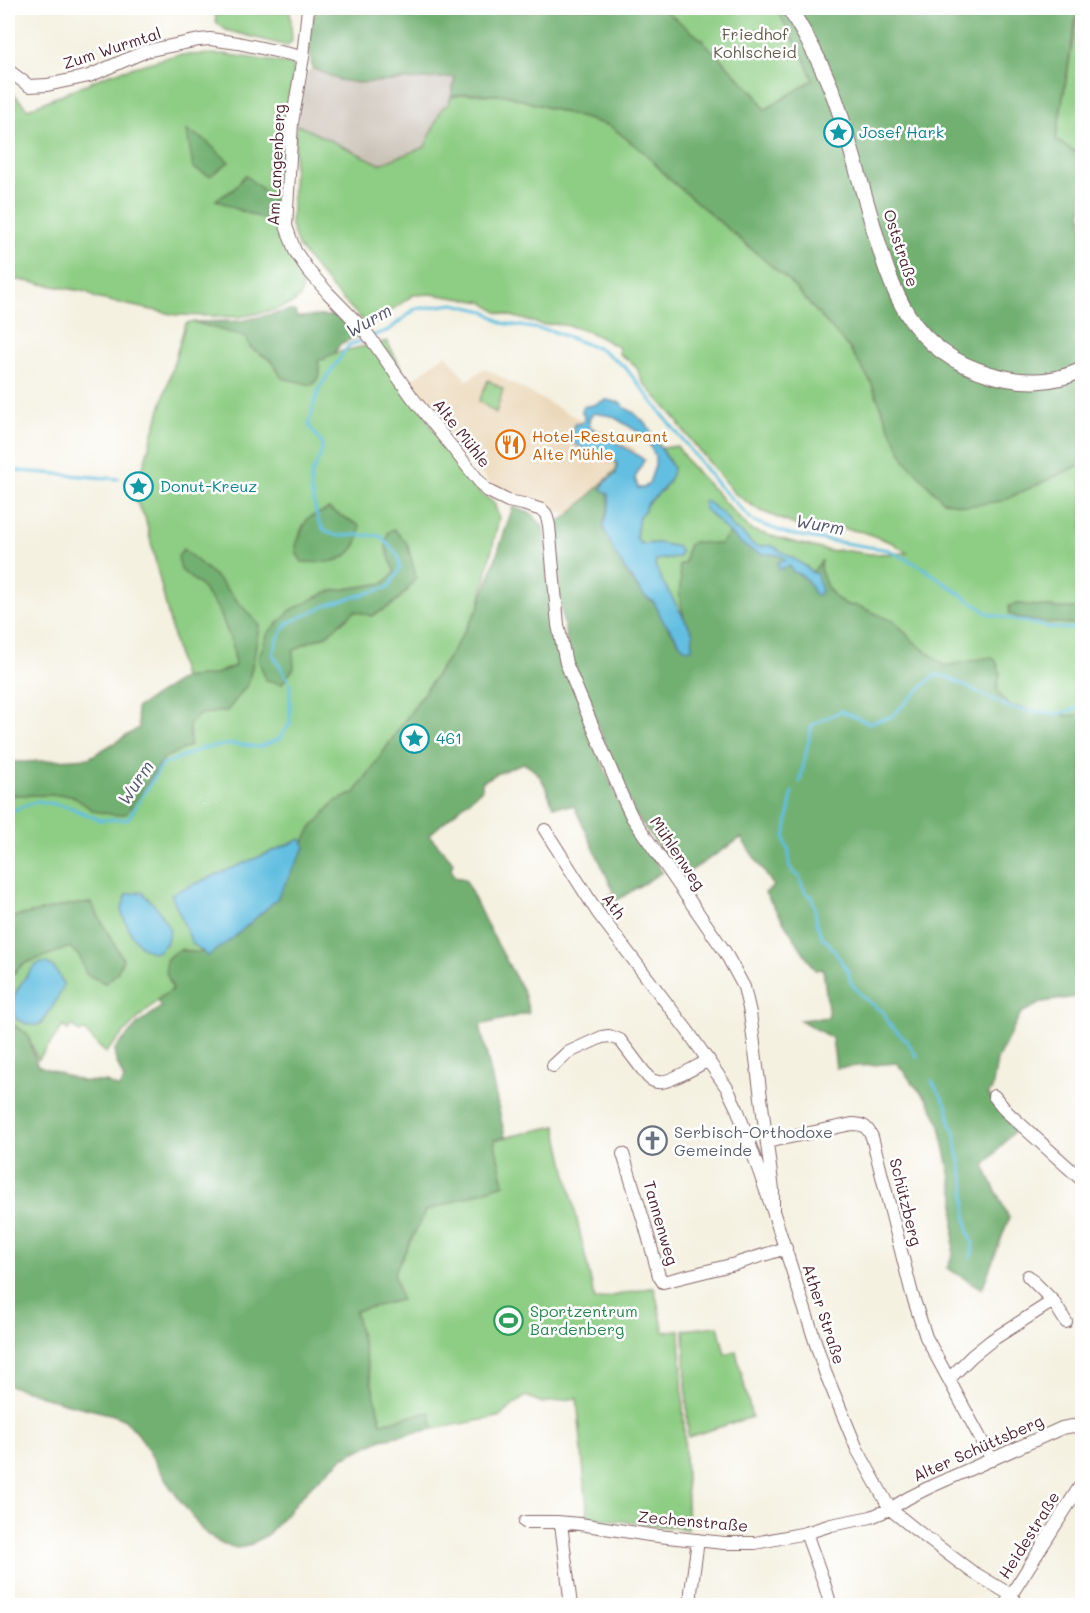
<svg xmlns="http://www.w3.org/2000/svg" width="1090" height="1613" viewBox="0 0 1090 1613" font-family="Mali,sans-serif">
  <rect width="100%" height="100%" fill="#fff"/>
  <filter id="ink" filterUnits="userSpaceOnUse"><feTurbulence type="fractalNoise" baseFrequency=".0167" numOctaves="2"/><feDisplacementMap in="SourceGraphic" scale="12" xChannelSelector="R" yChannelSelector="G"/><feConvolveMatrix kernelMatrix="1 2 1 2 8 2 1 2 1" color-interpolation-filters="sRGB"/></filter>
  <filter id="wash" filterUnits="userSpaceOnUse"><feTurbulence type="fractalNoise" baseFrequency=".008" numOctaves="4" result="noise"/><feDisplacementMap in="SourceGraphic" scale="24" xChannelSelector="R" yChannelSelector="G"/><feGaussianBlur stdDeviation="1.35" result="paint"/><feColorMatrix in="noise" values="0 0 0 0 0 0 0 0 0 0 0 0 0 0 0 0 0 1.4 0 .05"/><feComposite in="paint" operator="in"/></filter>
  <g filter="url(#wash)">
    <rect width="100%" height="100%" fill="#f4f1e1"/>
    <path fill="#ebd8ba" d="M446 354 467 381 484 368 637 450 568 515 523 497 493 488 409 382Z"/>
    <path fill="#cbc3b8" d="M312 68 339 80 358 83 455 77 449 104 442 108 425 147 380 164 297 123 307 72Z"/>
    <path fill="#8ecd84" stroke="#6c7658" stroke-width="1.5" fill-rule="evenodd" d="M215 8H290L292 41 287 46 226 30 216 22Z
      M662 8H776L803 56 813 80 765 110 755 94 702 40Z
      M1082 14V156L1056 140 1077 17Z
      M224 54 291 64 294 67 288 123 281 226 288 252 302 277V292L299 298 293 303 275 310 239 317 176 315 95 298 87 292 8 278V88L28 109 110 74 176 55ZM246 175 277 224 234 208 217 199 233 190Z
      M466 94 505 95 610 126 646 154 667 177 788 280 849 348 871 382 888 424 1002 501 1082 464V608H1059L1018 604 1009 606V614C1032 624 1058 623 1082 624V713L1071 716 1010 706 1000 696 997 689 1000 673 996 661 991 658 945 666 914 642 895 622 858 606 847 605 836 598 827 587 823 577 820 569 822 561 812 573 806 566 763 545 759 547 752 544 743 534 733 528 729 521 709 513 730 533 720 545 694 542 688 546 685 563 679 565 681 581 679 594 684 619C675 604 654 577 655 560L678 557V547L652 543 644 544 640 543 636 537 639 516 645 510 646 505 663 489 668 482 671 464 661 448 677 446 690 465 718 494 725 503 751 530 789 541 830 551 841 550 870 554 907 553 893 543 863 532 846 529 797 526 759 510 734 493 682 429 676 419 642 381 637 368 631 362 619 354V348L616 346 592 333 570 326 555 324 543 325 497 312 483 302 431 294 413 295 369 326 336 293 311 263 298 246 291 226 296 124 380 164 425 147 442 108 449 104 451 97Z
      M189 322H194L245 337 251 348 272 361 282 378 314 384 320 375 318 359 335 353 387 341 432 428 480 493 494 503 499 518 479 607 452 652 384 751 355 793 334 802 285 880 244 926 199 953 181 949 169 982 173 989C147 1007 127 1030 105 1053L84 1030 80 1033 73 1025 68 1030 63 1026 38 1060 27 1033 8 1022V979L23 964 70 947 80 957 86 974 105 983 123 959 91 903 69 905 8 918V795H71L94 811 153 775 164 758 190 746 188 725 199 714 227 711 248 684 254 658 259 625 247 612 181 569 200 585 219 610 233 647 235 666 213 675 183 678 145 517 127 486 131 485 141 474 185 325ZM329 509 297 554C296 543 301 523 311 517 316 514 323 512 329 509ZM386 548 408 590 391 606 372 616 355 611 345 620 325 636 306 643 292 651 327 592 384 583 395 573Z
      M488 380 503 389 496 413 479 401Z
      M556 1126 595 1300 654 1287 664 1332 680 1330 688 1529 588 1517 577 1398 542 1403 526 1396 498 1417 434 1429 430 1412 381 1424 355 1311 401 1300 394 1273 426 1211 504 1184 494 1140Z
      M718 1326 725 1354 736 1351 752 1417 688 1437 684 1330Z"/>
    <path fill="#72b072" stroke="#5e684e" stroke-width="1.5" d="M314 8H445L460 10 471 8H662L702 40 755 94 765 110 813 80 803 56 776 8H1082V14L1076 17 1056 140 1082 156V464L1002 501 967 506 943 501 905 460 888 424 871 382 849 348 788 280 667 177 646 154 610 126 505 95 466 94 451 97 455 77 358 83 339 80 312 68 309 45Z
      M187 130 205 140 229 162 210 176 193 168Z
      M245 175 278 203 277 224 234 208 216 200 233 190Z
      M287 311H295L297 317 343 315 364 333 340 344 335 353 326 357 325 359 318 360 320 375 312 385 282 378 272 361 251 348 245 337 194 322 240 321Z
      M616 470V474L603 485C619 507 600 513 605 528 613 549 628 581 645 596 647 598 650 599 653 602 658 607 660 616 664 622 670 629 675 636 680 644L693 634 684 619 679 594 681 581 679 565 685 563 688 546 694 542 720 544 730 533C736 538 743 546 750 549 761 554 773 551 783 557L785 561 783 562 807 580 814 594 812 573 822 560 820 569 823 577 827 587 836 598 847 605 858 606 895 622 914 642 945 666 991 657 996 661 1000 673 997 689 1000 696 1010 706 1071 716 1082 713V996L1043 1002 1021 1013 997 1060 992 1090 988 1094 1015 1130 984 1166 1009 1218 982 1289 947 1268 953 1255 955 1196 939 1122 927 1099 914 1085 897 1063 836 1068 832 1038 800 1020 829 1017 823 969 815 970 765 893 774 886 741 838 681 877 635 814 570 659 560 603 556 523 568 516Z
      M513 507 532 514 543 527 551 609 596 747 620 806 662 872 603 909 600 904 614 892 574 806H553C545 786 543 773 523 763L496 774 482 782V789L429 835 453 862 451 869 454 877 465 879 485 921 524 993 529 1013 480 1025 505 1137 494 1140 504 1184 426 1211 394 1273 401 1300 355 1311 381 1423 430 1412 434 1429 382 1439 343 1458 312 1485 268 1534 248 1546 237 1548 220 1543 202 1530 171 1488 139 1435 125 1420 114 1415 64 1403 8 1385V1022L27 1033 37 1065 81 1081 106 1082 119 1088 124 1080 115 1057V1049L138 1024 161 1007 157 1000 173 989 166 972V960C180 945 181 952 200 953L244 926 285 880 310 830 334 802 355 793 452 652 479 607Z
      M329 509 360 526C359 532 359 540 356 545 344 565 322 563 302 562L297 554 296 546 301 532 308 518Z
      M394 529 407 543 416 577C403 598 393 605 372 616L355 611 325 636 306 643 293 651 294 668 282 684 266 680 258 659 268 633 291 610 327 592 384 583 395 573 386 548 388 532Z
      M183 549 215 576 259 625 254 658 248 684 227 711 200 714 189 725 190 746 164 758 126 814 115 815 94 811 71 795H8V762H25L89 758 139 728 136 708 183 678 213 675 235 666 233 646 219 610 200 585 181 570 178 557Z
      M1018 604 1059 608H1082V624C1058 623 1032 624 1009 614V606Z
      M91 903 123 960 117 973 105 983 86 974 80 957 70 947 23 964 8 979V918L69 905Z"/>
    <path fill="#63bfe1" stroke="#566f86" stroke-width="1.5" fill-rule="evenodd" d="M606 400 621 403 625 408 633 412 647 425 673 468 672 474 668 482 663 489 646 505 645 510 639 516 636 537 640 543 644 544 658 543 678 547 681 553 678 557 656 560 655 565 661 579 693 633 692 649H686L680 644 671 630 663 621 654 602 644 596 628 574 615 554 603 526C607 514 612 504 608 493L604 491 601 489 606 481 616 474 617 463C612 459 607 454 601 453 585 449 562 447 575 424L582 423 585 419 582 412 583 407 593 405ZM594 413 612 416 645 436 655 456V466L649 483 644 488H638L635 478 644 460C627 447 607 439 590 427 588 421 589 418 594 413Z
      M704 501H706L724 515 733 528 743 534 752 544 759 547 770 545 774 547C785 554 804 563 812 573H816L822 590 818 595 814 594C809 583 805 574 793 572L790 566 778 569V564L779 561H785L783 557C775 552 768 556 759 553 742 549 722 525 709 513L704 508Z
      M301 839 305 847 276 900 233 938 208 956 192 943 171 894Z
      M142 892 158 909 170 930 166 944 157 952C136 952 128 928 121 911L127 894Z
      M40 963C48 963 52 964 56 971 59 975 62 979 63 984 63 994 47 1014 42 1023 33 1028 25 1023 16 1019 15 1015 12 1008 12 1004 13 993 30 968 40 963Z"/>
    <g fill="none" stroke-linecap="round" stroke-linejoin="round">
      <path stroke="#63bfe1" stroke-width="3" d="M372 336 389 330 415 309 454 304 485 311 502 323 552 331 602 350 625 367 719 486 753 521 788 534 889 550 922 567 989 614 1053 628 1082 629
        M8 470 119 479
        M800 782 812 725 841 711 869 723 891 717 935 675 947 677 1011 708 1059 714 1082 707
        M792 792 785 839 786 845 789 851V865L794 873 799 877 805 892 812 897 815 909 817 924 822 937 828 942 848 971 851 983 862 996 878 1009 881 1010 886 1016 887 1022 907 1041 918 1058
        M8 812 38 801 69 807 100 820 128 819 162 765 203 748 234 744 260 747 279 739 290 724V683L273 654 278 638 288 623 330 604 389 587 400 569 398 555 381 536 359 535 337 536 324 530 318 520 311 490V476L321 454 322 444 309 425 314 404 320 387 349 345 366 339
        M932 1081 947 1106 951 1125 956 1133V1143L965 1185 966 1213 968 1231 973 1244 971 1258"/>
    </g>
  </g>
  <g filter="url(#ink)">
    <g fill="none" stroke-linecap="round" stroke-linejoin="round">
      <defs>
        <path id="minor" d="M308 8 303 57 292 123 286 226 295 251 308 270 328 293 366 332 412 397 486 490 508 501 523 504 542 510 546 514 549 525 558 625 566 663 622 796 632 817 725 952 744 987 750 1013 773 1190V1211
          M8 70 29 86 47 85 89 76 146 51 199 40 210 39 238 43 303 57
          M545 830 598 913 687 1030 727 1088 738 1111 773 1211 825 1372 857 1449 890 1509 916 1530 971 1571 1011 1595 1019 1606
          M553 1066 567 1053 602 1037 609 1036 620 1040 648 1077C652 1081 656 1083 662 1082 677 1079 695 1067 709 1060
          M994 1096 1007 1112 1082 1180
          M767 1142 852 1124C864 1124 867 1127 872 1137L912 1294 926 1337 992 1460
          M623 1154 645 1225 659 1276 663 1282 735 1264 786 1248
          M1028 1276 1053 1301 1066 1322
          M949 1379 972 1356 992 1340 1053 1301
          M525 1522H557L580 1524 649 1535 724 1543H755L806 1533 831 1525 871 1517 890 1509 908 1498 932 1486 1062 1428 1073 1426 1082 1428
          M561 1523 571 1606
          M806 1533 824 1583 831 1606
          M691 1606V1592L698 1540
          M1004 1606 1082 1483"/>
        <path id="tertiary" d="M789 8C809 40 827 73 839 110 850 145 860 180 870 215 891 288 907 350 989 374 1022 384 1051 384 1082 370"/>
      </defs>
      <use href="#minor" stroke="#86686b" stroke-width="14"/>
      <use href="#tertiary" stroke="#86686b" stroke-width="17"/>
      <use href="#minor" stroke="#fff" stroke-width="12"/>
      <use href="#tertiary" stroke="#fff" stroke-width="15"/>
    </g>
  </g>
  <defs>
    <symbol id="sight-ring" viewBox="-11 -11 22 22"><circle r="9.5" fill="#fff" stroke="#0f9aa8" stroke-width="1.5"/><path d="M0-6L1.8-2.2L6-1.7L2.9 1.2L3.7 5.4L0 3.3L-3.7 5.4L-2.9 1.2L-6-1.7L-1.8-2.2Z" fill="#0f9aa8"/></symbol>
    <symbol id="restaurant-ring" viewBox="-11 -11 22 22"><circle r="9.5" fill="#fff" stroke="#e8710a" stroke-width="1.5"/><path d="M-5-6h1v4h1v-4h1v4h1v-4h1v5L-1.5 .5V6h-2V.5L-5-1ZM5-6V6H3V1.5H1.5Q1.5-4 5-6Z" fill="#e8710a"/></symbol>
    <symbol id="church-ring" viewBox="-11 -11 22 22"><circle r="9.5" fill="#fff" stroke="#6b7280" stroke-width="1.5"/><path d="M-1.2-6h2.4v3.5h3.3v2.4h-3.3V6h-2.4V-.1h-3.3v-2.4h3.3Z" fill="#6b7280"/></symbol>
    <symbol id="stadium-ring" viewBox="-11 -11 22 22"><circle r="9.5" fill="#fff" stroke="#2e9e5b" stroke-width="1.5"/><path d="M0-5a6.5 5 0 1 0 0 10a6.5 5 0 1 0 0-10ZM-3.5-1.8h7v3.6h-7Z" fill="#2e9e5b"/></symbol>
  </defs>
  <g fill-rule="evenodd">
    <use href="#sight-ring" x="822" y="116" width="33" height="33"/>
    <use href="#restaurant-ring" x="494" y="428" width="33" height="33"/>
    <use href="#sight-ring" x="122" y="470" width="33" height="33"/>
    <use href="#sight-ring" x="398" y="722" width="33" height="33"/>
    <use href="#church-ring" x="636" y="1124" width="33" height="33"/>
    <use href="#stadium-ring" x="492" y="1304" width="33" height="33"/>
  </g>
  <g text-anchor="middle" stroke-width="5" stroke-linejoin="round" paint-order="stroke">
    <g font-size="16" fill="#625c4a" stroke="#fff">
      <text x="755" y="40">Friedhof<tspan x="755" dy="18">Kohlscheid</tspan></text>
    </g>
    <g font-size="16" fill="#4a1f2b" stroke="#fff">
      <text transform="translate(112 48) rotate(-18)" y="6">Zum Wurmtal</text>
      <text transform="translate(276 165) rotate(-87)" y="6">Am Langenberg</text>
      <text transform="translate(901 248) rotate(72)" y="6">Oststraße</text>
      <text transform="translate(462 433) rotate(52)" y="6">Alte Mühle</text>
      <text transform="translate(678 853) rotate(56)" y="6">Mühlenweg</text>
      <text transform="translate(614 906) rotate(54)" y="6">Ath</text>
      <text transform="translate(906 1202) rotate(76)" y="6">Schützberg</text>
      <text transform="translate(661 1223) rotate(74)" y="6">Tannenweg</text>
      <text transform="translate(824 1314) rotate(72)" y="6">Ather Straße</text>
      <text transform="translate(978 1448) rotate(-24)" y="6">Alter Schüttsberg</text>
      <text transform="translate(693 1521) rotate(5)" y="6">Zechenstraße</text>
      <text transform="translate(1029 1535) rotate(-58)" y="6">Heidestraße</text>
    </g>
    <g font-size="16" fill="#0d838f" stroke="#fff" text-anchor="start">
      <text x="859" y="138">Josef Hark</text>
      <text x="160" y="492">Donut-Kreuz</text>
      <text x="436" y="744">461</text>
    </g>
    <g font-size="16" fill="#c56008" stroke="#fff" text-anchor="start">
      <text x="532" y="442">Hotel-Restaurant<tspan x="532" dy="18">Alte Mühle</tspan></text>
    </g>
    <g font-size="16" fill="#5b616d" stroke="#fff" text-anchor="start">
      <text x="674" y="1138">Serbisch-Orthodoxe<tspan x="674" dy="18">Gemeinde</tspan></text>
    </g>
    <g font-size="16" fill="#27864d" stroke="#fff" text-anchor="start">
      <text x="530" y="1317">Sportzentrum<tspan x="530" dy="18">Bardenberg</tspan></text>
    </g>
    <g font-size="18" font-style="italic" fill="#53576b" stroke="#fff">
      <text transform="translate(369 321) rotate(-29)" y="6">Wurm</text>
      <text transform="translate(820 525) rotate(10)" y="6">Wurm</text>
      <text transform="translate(136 783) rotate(-56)" y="6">Wurm</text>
    </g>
  </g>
  <rect width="1090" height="1613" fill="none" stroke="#fff" stroke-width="30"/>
</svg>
